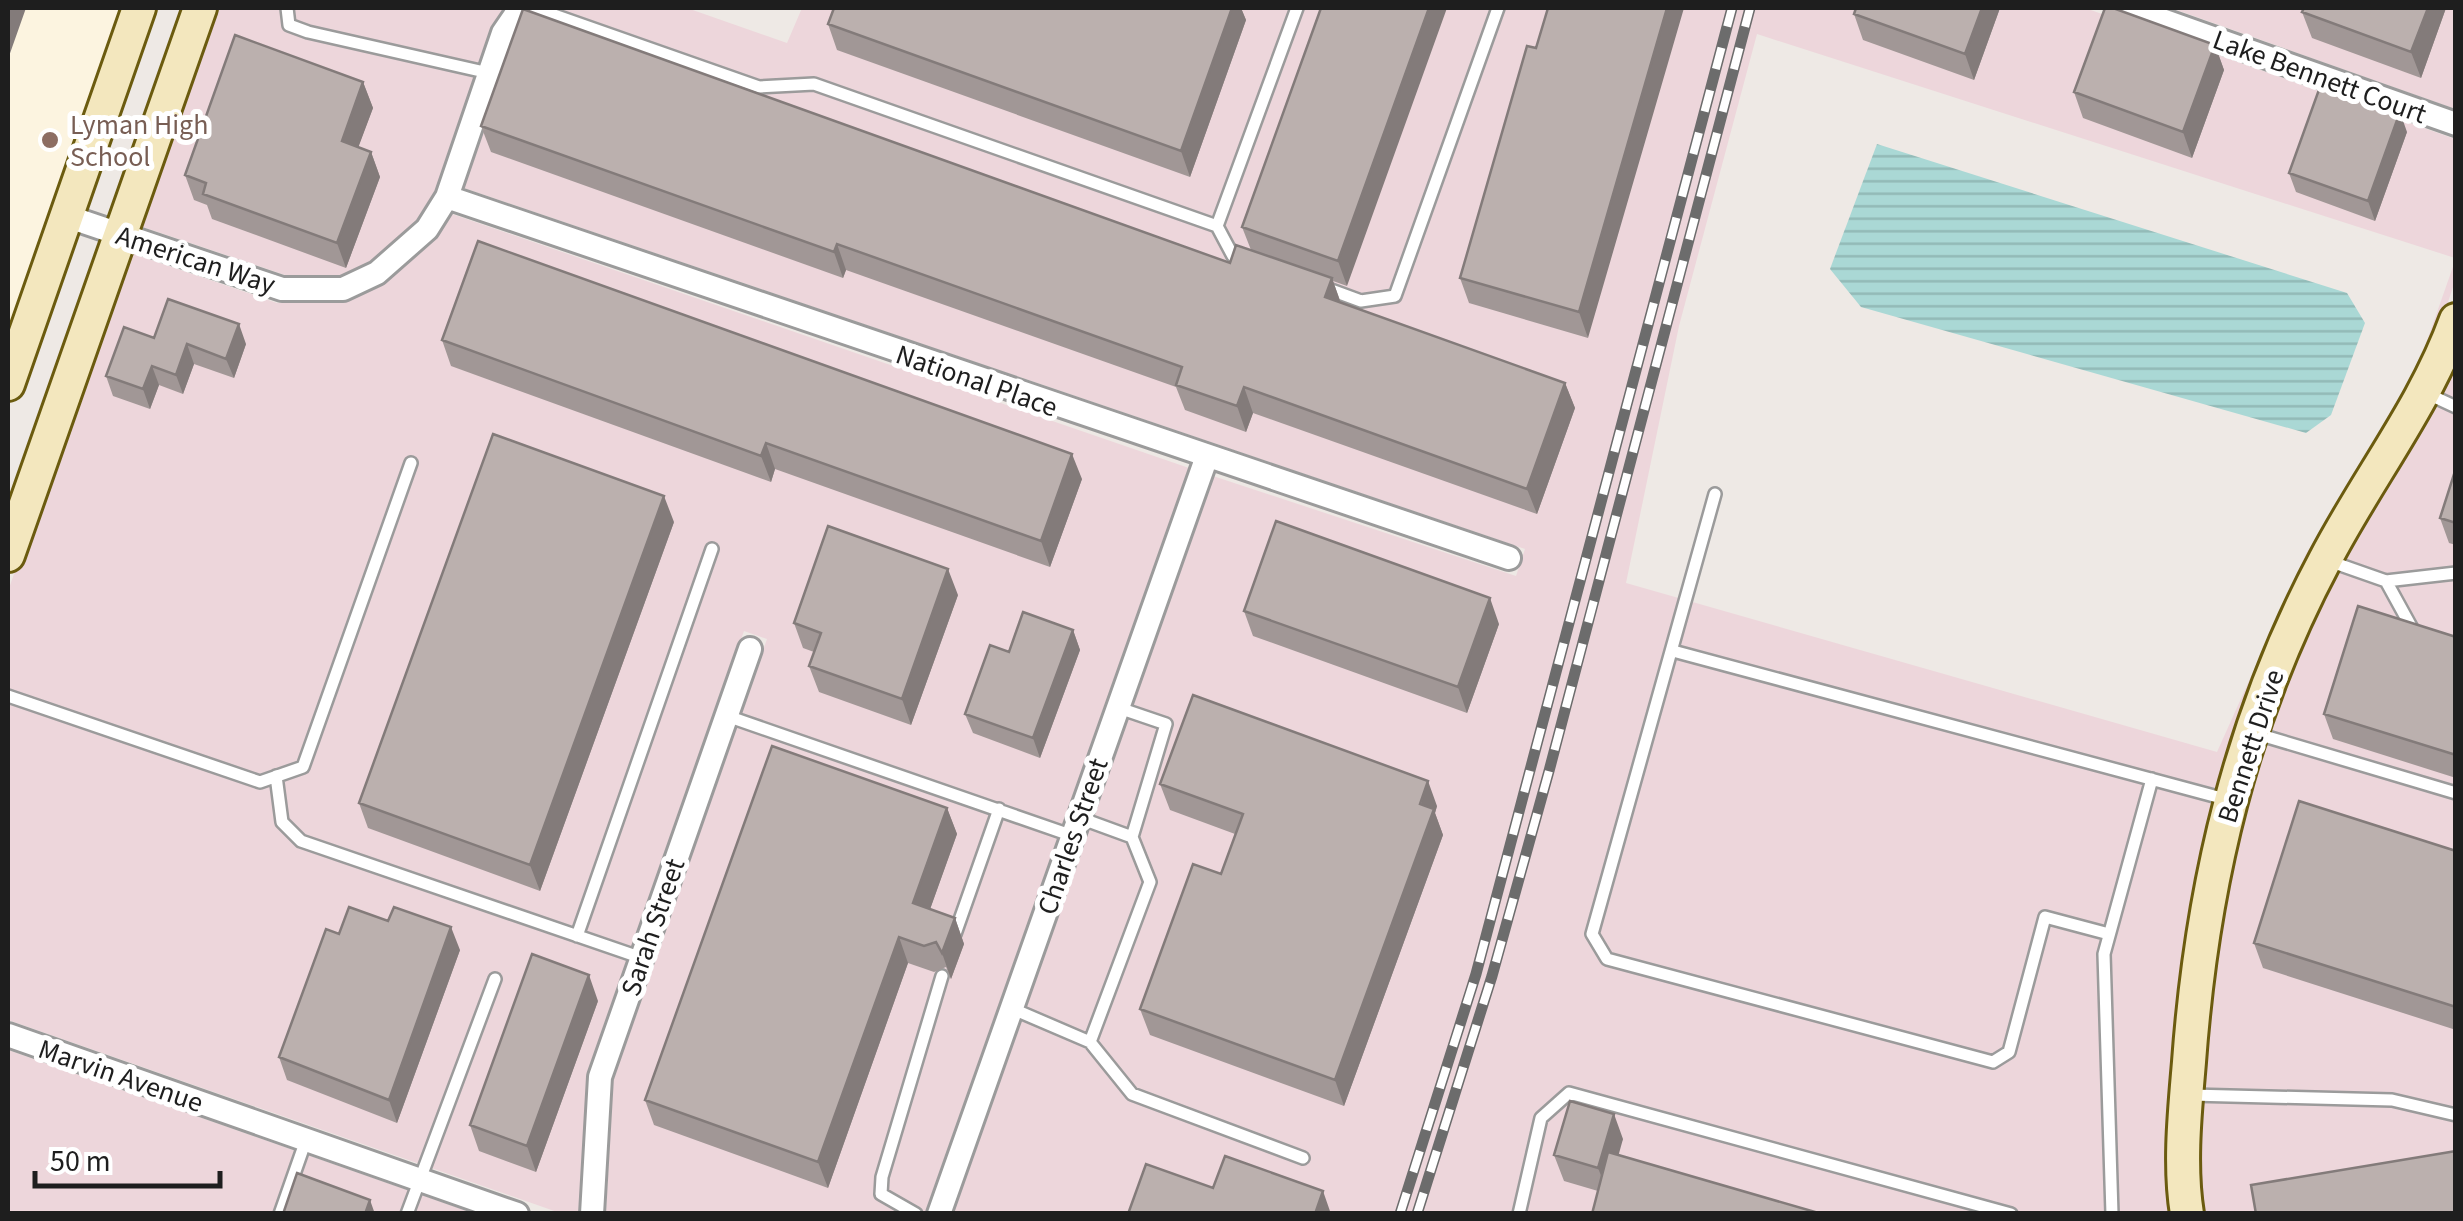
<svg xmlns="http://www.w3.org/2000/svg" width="2463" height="1221" viewBox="0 0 2463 1221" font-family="'Source Sans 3',sans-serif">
  <defs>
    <pattern id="water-rules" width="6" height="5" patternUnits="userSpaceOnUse" patternTransform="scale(2.5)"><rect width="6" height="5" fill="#aad8d5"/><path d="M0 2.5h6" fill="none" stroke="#92b9b6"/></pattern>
  </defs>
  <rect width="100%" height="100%" fill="#eee9e5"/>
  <path fill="#edd6db" d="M214 8H505L491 29 436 191 418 220 371 261 342 275H285L137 225Z
    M536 8H687L787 43 802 8H2085L2455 139V258L1757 34 1679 326 1626 583 2217 752 2306 554 2416 372 2455 261V281L2441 323 2399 411 2250 691 2174 1213H953L1213 476 1516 576 1525 549 464 188 514 39Z
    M2171 8H2455V109Z
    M452 214 1189 468 925 1213H606L613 1079 767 639 744 631 588 1073 580 1213H560L8 1020V591L128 252 277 303H343L385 283 434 241Z
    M2455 352V1213L2200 1214 2198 1107 2221 890 2274 701 2336 566Z
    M8 1050 473 1213H8Z"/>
  <path fill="#fcf4e0" d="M8 8H139L8 384Z"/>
  <path fill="url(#water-rules)" d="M1877 144 2347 293 2365 323 2331 415 2306 433 1861 307 1830 269Z"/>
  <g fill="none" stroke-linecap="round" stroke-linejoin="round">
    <defs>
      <path id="lane" d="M287 8 289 25 308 32 489 73
        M534 8 759 87 814 84 1217 226
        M1244 259 1233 256 1217 226 1297 8
        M1323 287 1361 301 1395 296 1498 8
        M2428 394 2456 407
        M1715 494 1592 934 1607 959 1993 1062 2009 1052 2045 917 2109 934
        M2329 561 2386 581
        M2414 632 2386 581 2456 573
        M1673 651 2229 800
        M8 696 260 782 303 767 411 463
        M727 716 1073 836
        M2254 733 2456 793
        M276 776 282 822 301 841 642 958
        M1080 818 1132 837
        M955 934 999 809
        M577 936 712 549
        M1013 1009 1090 1042 1132 1094 1303 1158
        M1090 1042 1150 882 1132 837 1166 724 1116 707
        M2191 1095 2392 1100 2456 1115
        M280 1214 306 1140
        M407 1214 495 979
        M916 1214 881 1194 882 1177 942 976
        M1519 1214 1541 1118 1569 1093 2011 1214
        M2112 1214 2104 954 2152 779"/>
      <path id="street" d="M2128 8 2456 124
        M447 197 1509 558
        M66 216 282 289H343L377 273 427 229 447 197 503 33 520 8
        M8 1035 517 1214
        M592 1214 600 1077 750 649
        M939 1214 1206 459"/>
      <path id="secondary" d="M8 384 139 8
        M8 555 200 8
        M2187 1214C2179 1165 2185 1110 2189 1062 2202 884 2241 718 2325 560 2367 479 2425 406 2456 320"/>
    </defs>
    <use href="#lane" stroke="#9b9b9b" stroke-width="16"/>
    <use href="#street" stroke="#9b9b9b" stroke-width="28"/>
    <use href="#secondary" stroke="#6b5b0f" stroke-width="38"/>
    <use href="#lane" stroke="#fff" stroke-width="11"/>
    <use href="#street" stroke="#fff" stroke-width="22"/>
    <use href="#secondary" stroke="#f3e7be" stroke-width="32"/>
    <defs>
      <path id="rail" d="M1400 1214 1476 974 1732 8
        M1417 1214 1492 976 1549 771 1750 8"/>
    </defs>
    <use href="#rail" stroke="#6c6c6c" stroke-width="11"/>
    <use href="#rail" stroke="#fff" stroke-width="8" stroke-dasharray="22" stroke-linecap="butt"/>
  </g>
  <path fill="#a19796" d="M834 8H1241L1246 20 1190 177 837 50 828 24Z
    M1321 8 1347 286 1333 281 1341 303 1565 383 1575 408 1537 514 1253 413 1246 432 1185 410 1176 387 846 270 843 278 491 152 481 126 1230 263 1251 250 1242 227Z
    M1856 8H2000L1974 80 1863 40 1854 14Z
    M2446 8 2421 78 2312 38 2302 12Z
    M2215 45 2224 70 2192 158 2083 118 2074 92Z
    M1536 48 1588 338 1469 303 1460 278Z
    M363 82 373 108 358 147 371 152 380 177 346 268 212 219 207 205 194 200 185 175Z
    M2407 132 2375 221 2296 192 2289 173Z
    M154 338 246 344 234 378 194 364 183 394 159 385 150 409 113 396 106 376Z
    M442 340 1082 479 1050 567 775 469 771 482 451 366Z
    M2456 468V545L2449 543 2440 518Z
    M674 522 540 891 368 828 359 803Z
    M958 595 911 725 819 692 809 666 814 652 803 648 794 623Z
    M1244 611 1499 624 1467 713 1253 636Z
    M1073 630 1080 650 1040 758 973 733 965 714 1009 652Z
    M2456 637V778L2333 739 2324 714Z
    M1160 784 1437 806 1435 813 1443 835 1344 1106 1150 1035 1140 1009 1221 874 1235 834 1170 810Z
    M947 808 957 834 930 909 955 918 964 944 951 979 946 967 934 972 908 963 828 1188 654 1125 645 1100Z
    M2456 851V1030L2263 968 2254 943Z
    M339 934 460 950 397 1123 287 1080 279 1057Z
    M598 1001 536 1172 479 1151 470 1125Z
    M1623 1139 1598 1191 1564 1181 1554 1155Z"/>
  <path fill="#837b7a" d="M8 8H26L8 59Z
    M1232 8H1241L1246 20 1190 177 1181 151Z
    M1429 8H1447L1347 286 1338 261Z
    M1667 8H1684L1588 338 1579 312Z
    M1982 8H2000L1974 80 1965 54Z
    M2428 8H2446L2421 78 2411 52Z
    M2215 45 2224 70 2192 158 2183 132Z
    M363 82 373 108 351 167 342 141Z
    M2400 112 2407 132 2375 221 2368 201Z
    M371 152 380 177 346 268 337 243Z
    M837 244 846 270 843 278 834 252Z
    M1332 278 1341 304 1325 297Z
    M239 324 246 344 234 378 226 359Z
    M187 344 194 364 183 394 176 375Z
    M152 366 159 385 150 409 143 389Z
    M1565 383 1575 408 1537 514 1527 489Z
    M1244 387 1253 413 1246 432 1237 406Z
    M766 443 775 469 771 482 761 456Z
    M1072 454 1082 479 1050 567 1041 541Z
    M664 496 674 522 540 891 530 865Z
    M948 569 958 595 911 725 902 699Z
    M1490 598 1499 624 1467 713 1458 687Z
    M1073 630 1080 650 1040 758 1033 738Z
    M1428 781 1437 806 1435 813 1443 835 1344 1106 1335 1080Z
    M947 808 957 834 923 929 913 903Z
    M955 918 964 944 951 979 942 953Z
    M451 927 460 950 397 1123 389 1100Z
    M899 937 908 963 828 1188 818 1162Z
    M589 975 598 1001 536 1172 527 1146Z
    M1614 1114 1623 1139 1608 1193 1598 1168Z
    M1323 1191 1331 1214H1315Z
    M370 1200 375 1214H365Z"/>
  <path fill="#bbb0ae" stroke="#837b7a" stroke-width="2.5" d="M834 8H1232L1181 151 828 24Z
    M1321 8H1429L1338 261 1242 227Z
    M1548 8H1667L1579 312 1460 278 1527 46 1536 48Z
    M1856 8H1982L1965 54 1854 14Z
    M2105 8H2113L2215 45 2183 132 2074 92Z
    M2304 8H2428L2411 52 2302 12Z
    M523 9 1230 263 1236 245 1332 278 1325 297 1565 383 1527 489 1244 387 1237 406 1176 385 1182 367 837 244 834 252 481 126Z
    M235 35 363 82 342 141 371 152 337 243 203 194 206 183 185 175Z
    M2321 84 2400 112 2368 201 2289 173Z
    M478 241 1072 454 1041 541 766 443 761 456 442 340Z
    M168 299 239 324 226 359 187 344 176 375 152 366 143 389 106 376 124 327 154 338Z
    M493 434 664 496 530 865 359 803Z
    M2456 468V523L2440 518Z
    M1276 521 1490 598 1458 687 1244 611Z
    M828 526 948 569 902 699 809 666 821 633 794 623Z
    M2358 606 2456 637V755L2324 714Z
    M1023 612 1073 630 1033 738 965 714 990 645 1009 652Z
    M1193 695 1428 781 1420 804 1434 809 1335 1080 1140 1009 1193 864 1221 874 1243 814 1160 784Z
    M772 746 947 808 913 903 955 918 942 953 936 942 924 946 899 937 818 1162 645 1100Z
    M2299 801 2456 851V1007L2254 943Z
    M349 907 388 921 394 907 451 927 389 1100 279 1057 326 929 339 934Z
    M532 954 589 975 527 1146 470 1125Z
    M1570 1101 1614 1114 1598 1168 1554 1155Z
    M2456 1151V1214H2256L2251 1185Z
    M1608 1152 1822 1214H1592Z
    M1225 1156 1323 1191 1315 1214H1128L1146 1164 1213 1188Z
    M297 1173 370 1200 365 1214H283Z"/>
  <circle fill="#8d6e63" stroke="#fff" stroke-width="4" cx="50" cy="140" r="10"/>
  <g text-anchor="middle" stroke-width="10" stroke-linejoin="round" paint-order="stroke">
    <g font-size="28" fill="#1e1e1e" stroke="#fff">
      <text transform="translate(2320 76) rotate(20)" y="10">Lake Bennett Court</text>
      <text transform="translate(196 259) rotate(18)" y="10">American Way</text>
      <text transform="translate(977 380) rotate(19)" y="10">National Place</text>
      <text transform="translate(2250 746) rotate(-72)" y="10">Bennett Drive</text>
      <text transform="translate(1072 836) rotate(-71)" y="10">Charles Street</text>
      <text transform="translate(652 927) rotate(-71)" y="10">Sarah Street</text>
      <text transform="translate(121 1075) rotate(19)" y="10">Marvin Avenue</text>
    </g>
    <g font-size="28" fill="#785e54" stroke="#fff" text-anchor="start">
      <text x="70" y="134">Lyman High<tspan x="70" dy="32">School</tspan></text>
    </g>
  </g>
  <rect width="2463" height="1221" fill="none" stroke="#1e1e1e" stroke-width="20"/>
  <path d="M35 1171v15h185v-15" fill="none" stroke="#1e1e1e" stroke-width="5"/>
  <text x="50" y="1171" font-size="30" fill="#1e1e1e" stroke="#ffffff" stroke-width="8" paint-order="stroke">50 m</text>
</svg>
